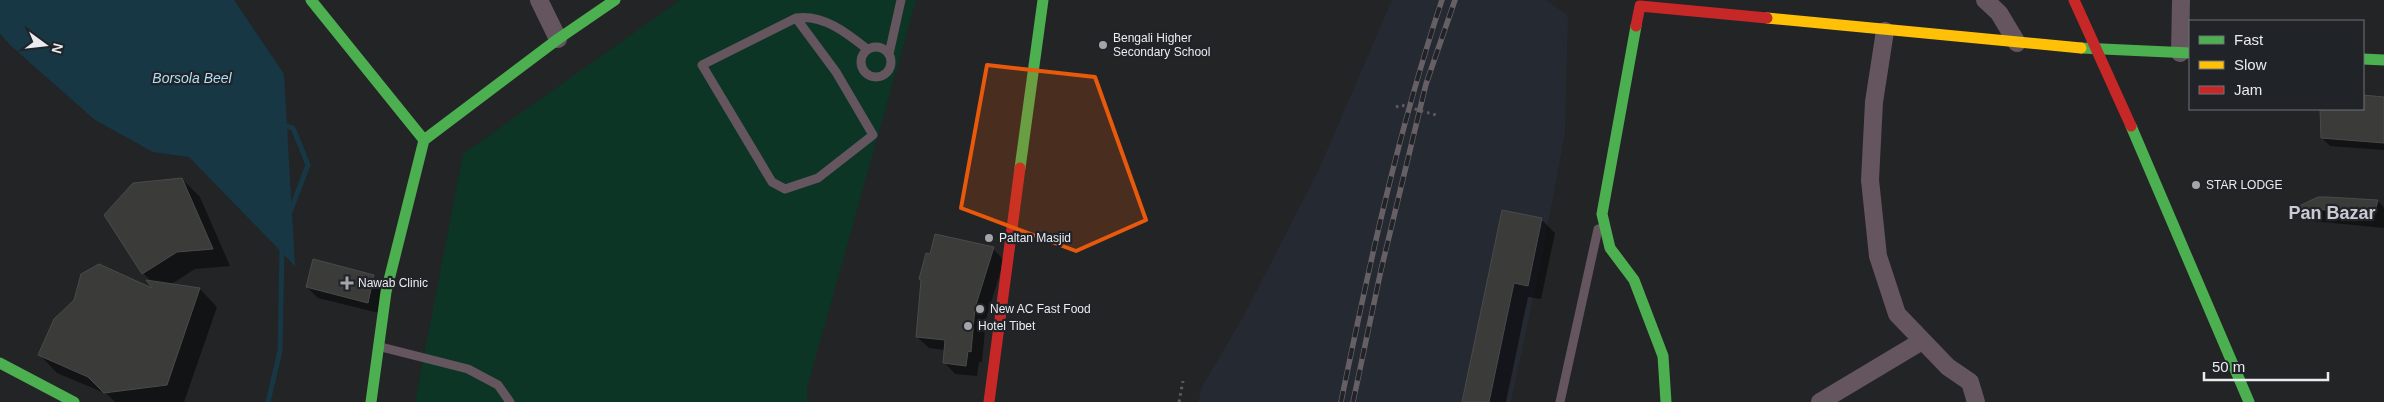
<svg xmlns="http://www.w3.org/2000/svg" width="2384" height="402" viewBox="0 0 2384 402" font-family="Helvetica,sans-serif">
  <rect width="100%" height="100%" fill="#222426"/>
  <path fill="#252932" d="M1392 0H1547L1568 16 1565 134 1542 256 1511 402H1198L1203 385 1244 315 1318 171Z"/>
  <path fill="#0c3525" d="M680 0H916L807 388 808 402H415L463 154Z"/>
  <path fill="#173745" d="M0 0H234L284 74 295 266 189 157 153 152 95 120 11 46 0 34Z"/>
  <path fill="#0007" d="M2363 96 2384 98V150L2330 146 2322 138 2321 109H2363Z
    M182 179 200 197 230 266 195 269 170 285 200 289 217 307 184 402H115L107 394 57 373 40 355 155 291 152 282 143 273Z
    M2318 199 2378 201 2384 208V228L2312 221 2299 208Z
    M1541 219 1555 233 1541 299 1528 297 1506 402H1463Z
    M993 249 1004 260 986 319 982 362H979L977 376 955 374 944 362 945 350 929 348 917 337Z
    M373 276 385 287 379 313 318 298 307 287Z"/>
  <g fill="none" stroke-linecap="round" stroke-linejoin="round">
    <path stroke="#173745" stroke-width="5" d="M282 125 293 128 308 165 290 212
      M268 402 280 351 282 247"/>
  </g>
  <path fill="#3b3b3a" stroke="#4b4a4a" d="M2363 95 2384 97V143L2321 138 2320 109H2363Z
    M182 178 213 249 177 252 142 274 104 215 133 183Z
    M2318 197H2327L2378 200 2374 215 2297 207Z
    M1502 210 1542 218 1528 286 1514 283 1489 402H1462Z
    M935 234 994 247 975 308 971 352 968 351 966 366 943 363 945 340 916 337 921 280 919 279 926 253 930 254Z
    M313 259 374 275 368 303 306 287Z
    M99 264 152 288 146 280 200 288 167 385 104 393 88 377 38 355 54 319 74 300 81 274Z"/>
  <g fill="none" stroke-linecap="round" stroke-linejoin="round">
    <path stroke="#625a5f" stroke-width="3" stroke-dasharray="2.5 4" stroke-linecap="butt" d="M1396 107 1401 105 1436 115
      M1179 402 1183 381"/>
    <path stroke="#65555e" stroke-width="9" d="M796 18 836 72 873 135 818 178 785 189 772 182 702 65 796 18C823 14 847 33 867 49
      M861 62a15 15 0 1 1 30 0a15 15 0 1 1-30 0Z
      M889 54 901 0
      M381 347 468 369 498 385 510 402
      M1560 402 1598 229"/>
    <path stroke="#65555e" stroke-width="18" d="M539 0 558 39
      M1985 0 1999 13 2017 43
      M1885 31 1874 102 1870 180 1878 256 1897 314 1948 367 1970 382 1976 402
      M2180 53 2181 0
      M1820 402 1922 341"/>
    <path stroke="#4caf50" stroke-width="11" d="M311 0 424 140
      M1636 26 1602 214 1610 248 1634 280 1663 356 1666 402
      M2081 48 2190 53
      M2363 59 2384 60
      M2131 126 2249 402
      M1020 168 1043 0
      M0 363 74 402
      M371 402 386 292 424 140 558 39 615 0"/>
    <path stroke="#ffc107" stroke-width="11" d="M1767 18 2081 48"/>
    <path stroke="#c62828" stroke-width="11" d="M2074 0 2131 126
      M1636 26 1640 6 1767 18
      M989 402 1020 168"/>
    <defs>
      <path id="rail" d="M1341 402C1369 266 1398 132 1442 0
        M1353 402 1381 270 1426 84 1455 0"/>
    </defs>
    <use href="#rail" stroke="#666065" stroke-width="5.5"/>
    <use href="#rail" stroke="#202328" stroke-width="4" stroke-dasharray="11" stroke-linecap="butt"/>
  </g>
  <path fill="#e8590c" fill-opacity="0.2" stroke="#e8590c" stroke-width="4" stroke-linejoin="round" d="M987 65 1095 77 1146 220 1076 251 961 208Z"/>
  <g fill="#a3a5a8" stroke="#202328" stroke-width="2">
    <circle cx="1103" cy="45" r="5"/>
    <circle cx="2196" cy="185" r="5"/>
    <circle cx="989" cy="238" r="5"/>
    <path d="M344.5 275.5h5v5h5v5h-5v5h-5v-5h-5v-5h5z"/>
    <circle cx="980" cy="309" r="5"/>
    <circle cx="968" cy="326" r="5"/>
  </g>
  <g text-anchor="middle" stroke-width="4.5" stroke-linejoin="round" paint-order="stroke">
    <g font-size="12" fill="#e9ebee" stroke="#202328" text-anchor="start">
      <text x="1113" y="42">Bengali Higher<tspan x="1113" dy="14">Secondary School</tspan></text>
      <text x="2206" y="189">STAR LODGE</text>
      <text x="999" y="242">Paltan Masjid</text>
      <text x="358" y="287">Nawab Clinic</text>
      <text x="990" y="313">New AC Fast Food</text>
      <text x="978" y="330">Hotel Tibet</text>
    </g>
    <g font-size="14" font-style="italic" fill="#aedff6" stroke="#202328">
      <text x="192" y="83">Borsola Beel</text>
    </g>
    <g font-size="18" font-weight="bold" fill="#c9cdd3" stroke="#202328">
      <text x="2332" y="219">Pan Bazar</text>
    </g>
  </g>
  <rect x="2189" y="20" width="175" height="90" fill="#202328" stroke="#707377"/>
  <rect x="2199" y="36" width="25" height="8" fill="#4caf50" stroke="#707377"/>
  <text x="2234" y="45" font-size="15" fill="#e9ebee">Fast</text>
  <rect x="2199" y="61" width="25" height="8" fill="#ffc107" stroke="#707377"/>
  <text x="2234" y="70" font-size="15" fill="#e9ebee">Slow</text>
  <rect x="2199" y="86" width="25" height="8" fill="#c62828" stroke="#707377"/>
  <text x="2234" y="95" font-size="15" fill="#e9ebee">Jam</text>
  <g transform="translate(45 45) rotate(105)" stroke="#202328" stroke-width="4" paint-order="stroke">
  <path d="M0-4L9 19L0 12L-9 19Z" fill="#e9ebee"/>
  <text y="-8" font-size="14" font-weight="bold" text-anchor="middle" fill="#e9ebee">N</text>
  </g>
  <path d="M2204 372v8h124v-8" fill="none" stroke="#e9ebee" stroke-width="2.5"/>
  <text x="2212" y="372" font-size="15" fill="#e9ebee" stroke="#202328" stroke-width="4" paint-order="stroke">50 m</text>
</svg>
